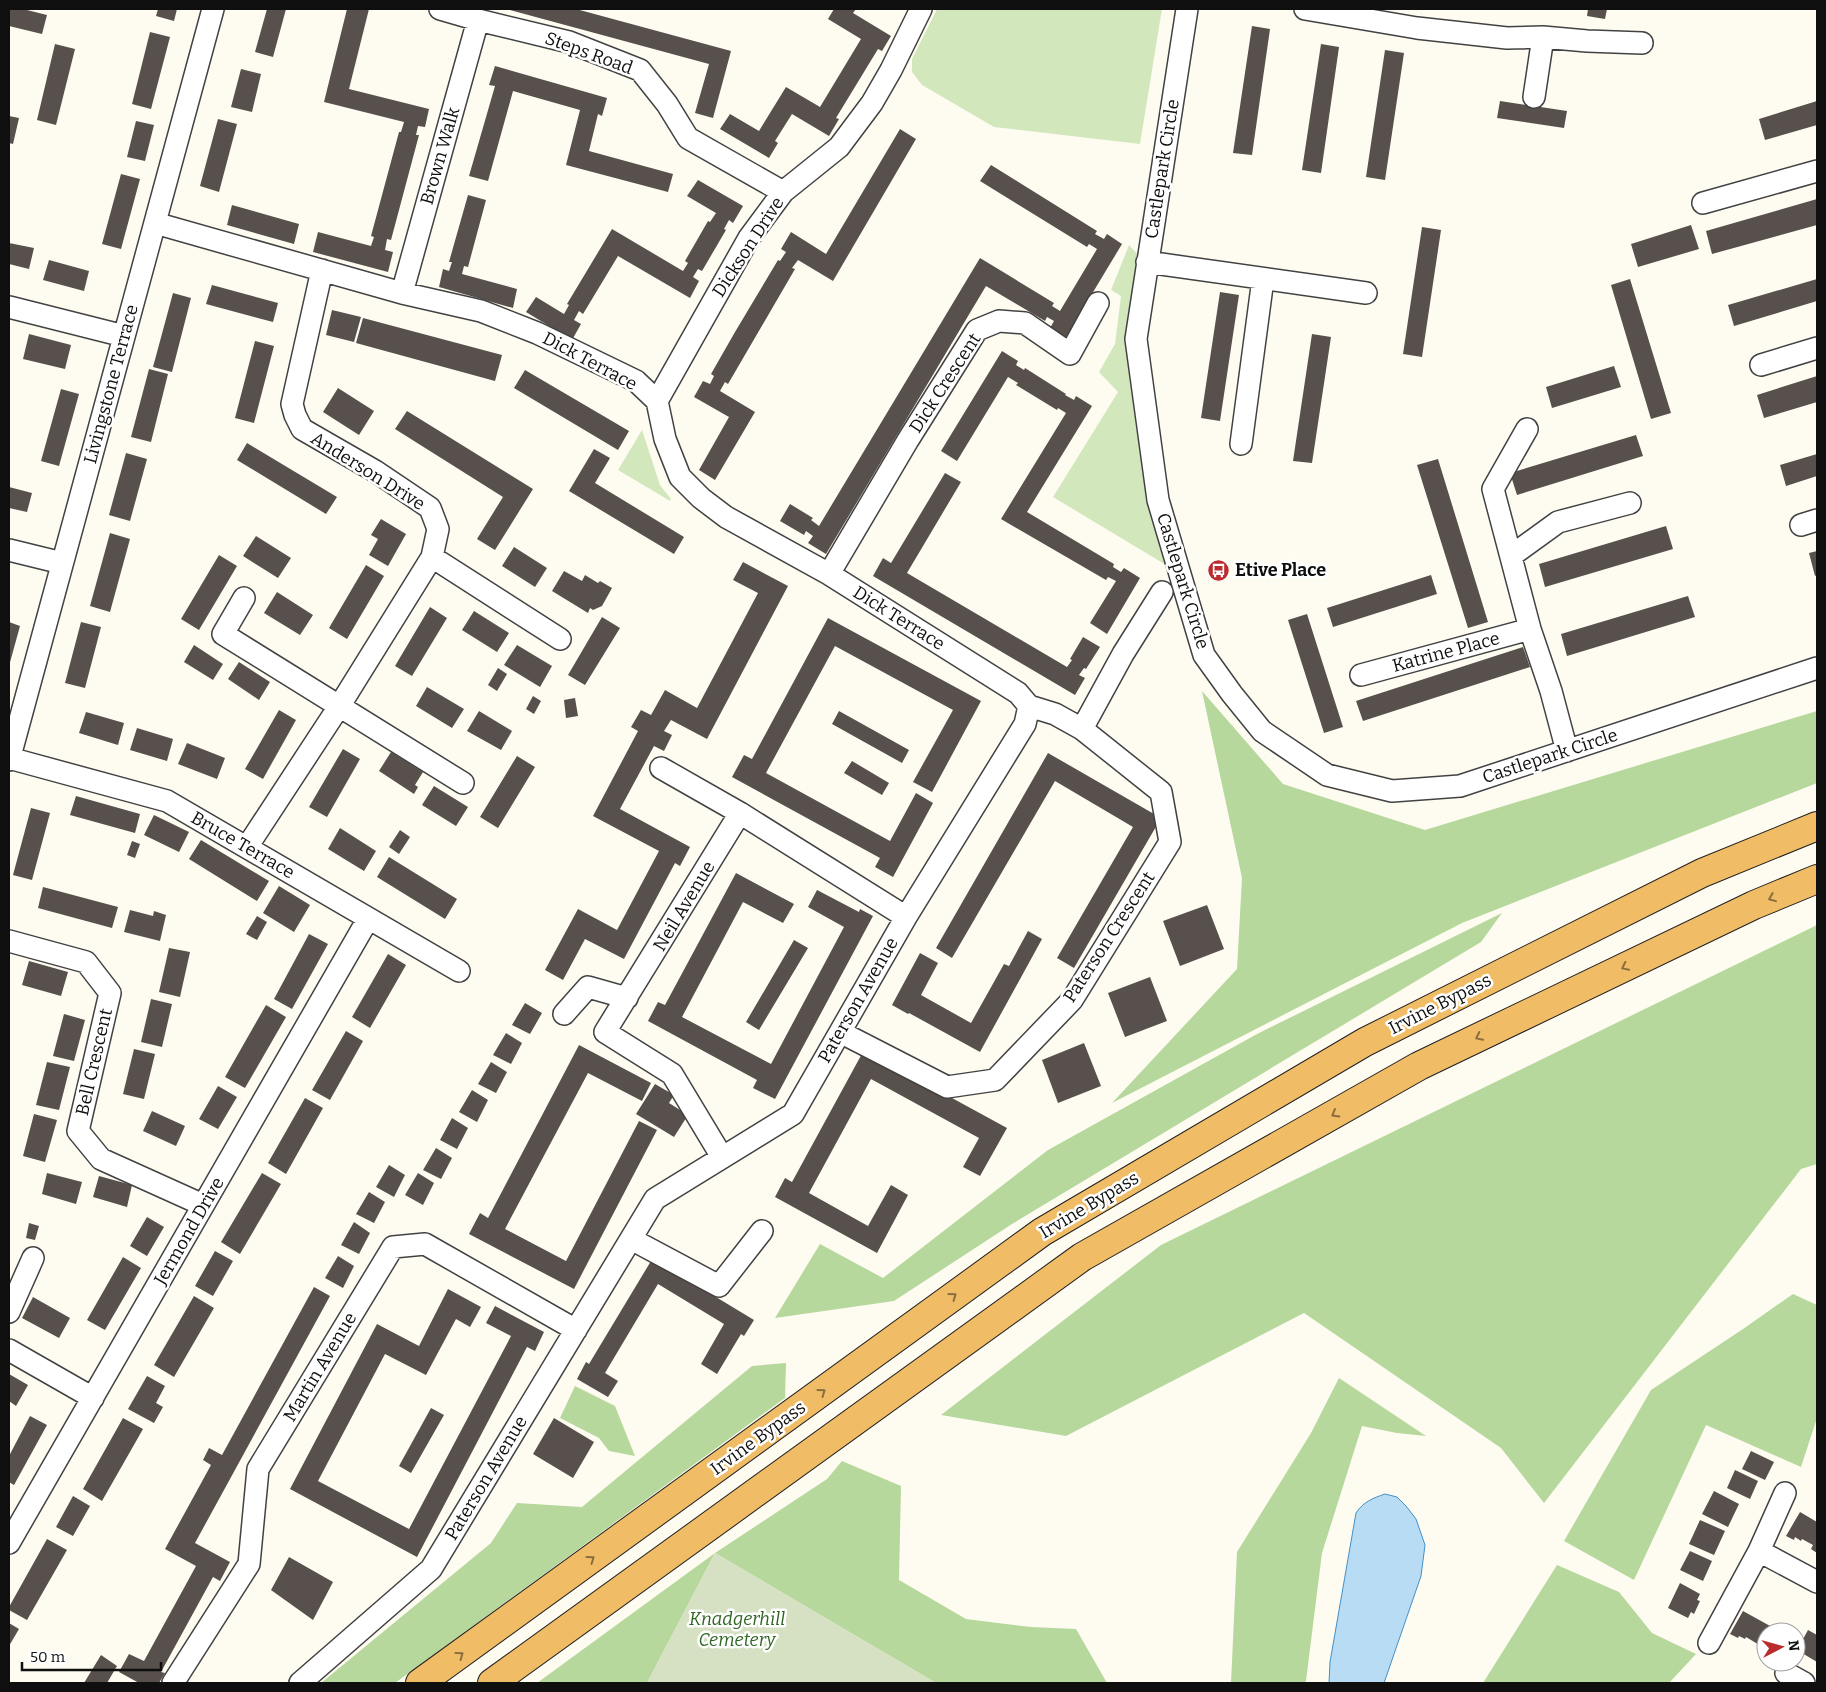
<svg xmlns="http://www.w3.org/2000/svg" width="1826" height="1692" viewBox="0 0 1826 1692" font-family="Bitter,serif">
  <rect width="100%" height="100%" fill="#fefcf1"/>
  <path fill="#d2e8bc" d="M937 9H1162L1140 144 994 127 922 85 912 72V59Z
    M1129 245 1141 258 1126 326 1136 428 1166 565 1053 497 1118 392 1099 372 1115 344 1121 296 1111 290Z
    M642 430 660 485 671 499 670 501 618 470Z"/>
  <path fill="#b6d89c" d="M1202 691 1283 784 1425 830 1817 711V783L1462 923 1112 1103 1237 969 1242 878Z
    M1502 913 1481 942 1012 1224 894 1301 775 1318 820 1244 883 1278 1048 1150 1257 1034Z
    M1817 925V1164L1801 1169 1544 1503 1501 1448 1304 1313 1066 1436 941 1415 1161 1245Z
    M1793 1294 1817 1305V1418L1801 1467 1706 1425 1634 1580 1564 1541 1651 1390 1743 1329Z
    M786 1363 785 1398 395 1683H321L491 1543 517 1503 582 1507 752 1366Z
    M1339 1378 1426 1436 1397 1433 1362 1426 1322 1553 1306 1681 1304 1683H1231L1237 1552 1311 1433Z
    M575 1386 615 1406 635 1456 609 1451 599 1438 560 1418Z
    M842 1461 901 1486 899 1580 966 1619 1031 1627 1076 1629 1107 1683H936L715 1553 647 1683H537L715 1553 827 1479Z
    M1557 1565 1619 1592 1652 1633 1696 1654 1669 1683H1483Z"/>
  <path fill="#d6e0c3" d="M715 1553 936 1683H647Z"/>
  <path fill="#b8dcf4" stroke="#4290c8" d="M1385 1494 1397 1497 1406 1506 1416 1519 1425 1545 1421 1576 1384 1683H1329L1330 1662 1356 1513C1363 1502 1373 1498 1385 1494Z"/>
  <path fill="#57504c" d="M9 9H23L47 15 42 34 9 26Z
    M158 9H177L174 21 156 16Z
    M267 9H286L273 57 255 52Z
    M347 9H369L349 89 429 109 425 127 418 126 416 135H419L391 240 387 239 385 250 393 252 388 272 313 252 318 232 371 246 374 237 371 236 399 132H401L404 122 324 102Z
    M506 9H576L731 51 713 118 695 113 709 64Z
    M834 9H856L853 13 891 36 882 51 878 49 836 118 839 119 829 136 792 114 775 141 778 143 769 158 720 129 730 114 759 131 786 87 820 107 861 39 828 19Z
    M1588 9H1607L1605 19 1587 16Z
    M1252 26 1270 29 1252 155 1233 153Z
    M150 32 170 37 151 109 132 104Z
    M55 44 75 49 56 125 37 120Z
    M1321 44 1339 47 1321 173 1302 170Z
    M1385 50 1404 53 1385 180 1366 177Z
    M495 66 607 98 602 116 598 114 589 151 673 174 668 192 566 165 580 110 513 91 488 181 469 176 495 86 489 85Z
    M241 69 261 74 252 112 231 107Z
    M1500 101 1567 111 1564 128 1497 118Z
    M1817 101V125L1765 140 1759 119Z
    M9 116 19 118 13 144 9 143Z
    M218 119 237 124 219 192 200 186Z
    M136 121 154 125 145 161 127 157Z
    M900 129 916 139 833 281 798 260 792 268 795 269 728 384 725 382 720 391 755 412 715 480 699 470 729 417 694 397 703 381 710 384 714 376 711 374 735 332 778 260 780 261 786 252 781 249 791 232 826 254Z
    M991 165 1097 231 1095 234 1104 239 1107 234 1122 244 1066 337 1050 328 1054 321 1047 317 1045 321 986 286 826 554 808 543 813 536 806 531 804 535 780 521 790 504 813 518 811 520 819 526 980 258 1054 303 1052 306 1060 311 1097 249 1089 244 1087 247 980 181Z
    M121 174 140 179 121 249 102 244Z
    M698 180 743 206 733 223 729 220 724 229 726 230 702 271 698 269 693 277 699 281 690 298 618 256 583 314 579 311 574 320 581 324 572 340 526 312 536 297 564 314 569 305 567 304 612 229 683 271 688 263 685 261 708 221 710 222 716 213 687 196Z
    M468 195 486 200 468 267 464 266 462 274 517 289 513 308 439 287 443 269 449 271 452 262H449Z
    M1817 199V225L1712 254 1706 231Z
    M232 205 299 224 294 244 227 225Z
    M1691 225 1699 249 1638 267 1631 244Z
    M1422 227 1441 230 1422 357 1403 354Z
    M9 243 34 248 29 269 9 264Z
    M49 260 89 271 84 291 43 280Z
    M1630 279 1671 413 1651 419 1611 285Z
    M1817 279V301L1734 326 1728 305Z
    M212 285 278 303 273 322 206 304Z
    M1220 292 1239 295 1220 421 1201 418Z
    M173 293 191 298 172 372 153 367Z
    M332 310 361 317 354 342 326 335Z
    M363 318 502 355 495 381 356 343Z
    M29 334 71 345 65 369 23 359Z
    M1312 334 1331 337 1312 463 1293 461Z
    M255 341 274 346 254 423 235 418Z
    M1002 351 1018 361 1016 365 1024 370 1025 368 1066 394 1065 395 1074 400 1076 396 1092 406 1027 512 1114 564 1113 567 1121 572 1124 568 1140 578 1107 634 1090 623 1116 581 1108 577 1106 580 1001 519 1066 413 1058 408 1057 410 1016 385 1018 383 1008 377 957 461 941 451Z
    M1614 366 1621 387 1552 408 1546 387Z
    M149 369 168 374 151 442 131 437Z
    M525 370 629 431 618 450 514 388Z
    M1817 376V402L1764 418 1757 395Z
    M338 388 374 411 359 435 323 412Z
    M61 389 79 394 59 466 41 461Z
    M407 411 533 489 495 550 477 539 503 497 395 429Z
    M1636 435 1643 456 1517 495 1510 473Z
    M247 443 337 497 326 514 237 460Z
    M594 449 610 458 595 483 684 537 674 554 569 491Z
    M126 453 147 459 130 521 109 515Z
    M1817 454V476L1786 486 1780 465Z
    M1438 459 1488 622 1468 628 1417 465Z
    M945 473 961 482 907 573 1067 667 1072 660 1070 659 1083 637 1100 647 1086 669 1084 668 1079 675 1085 678 1075 695 873 576 883 558 891 563Z
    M9 487 32 493 27 512 9 508Z
    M381 519 406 534 388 566 369 555 378 539 371 535Z
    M1666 526 1673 549 1545 587 1539 564Z
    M110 533 130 539 110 612 90 606Z
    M256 536 291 558 278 578 243 556Z
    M514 547 547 568 535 587 502 566Z
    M1817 551V575L1815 576 1809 553Z
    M219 555 237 566 199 630 181 619Z
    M743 562 788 586 707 739 671 720 664 731 672 735 664 751 654 746 620 809 690 847 680 866 675 863 624 959 585 939 563 980 545 970 578 909 617 930 659 851 593 816 638 731 631 727 641 710 651 715 665 690 697 708 758 593 733 580Z
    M366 565 384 576 347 639 329 628Z
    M564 571 582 581 585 575 598 583 600 581 612 588 602 606 593 610 590 608 588 613 552 591Z
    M1431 575 1437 594 1333 627 1327 608Z
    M277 592 313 615 300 635 264 613Z
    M1688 596 1695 617 1567 656 1561 634Z
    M430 607 447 618 412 676 395 666Z
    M474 611 509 633 497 652 462 630Z
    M1307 614 1343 727 1324 733 1288 620Z
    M602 617 620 628 585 685 568 675Z
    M828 618 981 701 932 792 913 782 953 710 835 646 766 773 890 841 916 793 933 803 893 877 875 867 880 858 732 777 744 755 752 759Z
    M9 622 20 626 9 666Z
    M81 622 101 627 85 688 65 683Z
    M194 645 223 664 213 680 184 662Z
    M517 645 552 666 540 687 504 665Z
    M1523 647 1530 667 1363 721 1356 701Z
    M239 662 270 682 259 700 228 679Z
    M498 668 507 674 497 691 488 685Z
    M427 687 464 709 452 728 416 706Z
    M533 696 541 701 534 714 526 709Z
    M575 698 578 716 566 718 564 700Z
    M279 710 296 720 263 779 245 769Z
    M479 711 512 731 501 750 467 731Z
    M839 711 909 750 902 763 832 724Z
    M86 712 124 723 118 745 79 733Z
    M137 728 173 739 167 761 130 750Z
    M187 743 225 758 217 779 178 764Z
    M343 749 360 759 327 817 309 807Z
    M391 752 423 772 415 785 418 787 414 794 379 771Z
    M1048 753 1161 818 1074 968 1057 958 1133 827 1055 781 952 958 936 948Z
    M517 756 535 767 498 828 480 817Z
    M852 761 889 783 882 795 844 773Z
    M434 786 468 807 456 826 422 805Z
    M76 796 140 814 135 833 70 815Z
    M31 808 50 813 32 880 13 875Z
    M154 815 189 832 179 852 144 835Z
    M340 828 376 851 364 871 328 849Z
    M400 830 410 837 399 854 389 847Z
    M201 840 269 881 257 901 189 859Z
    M132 841 140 844 135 858 127 855Z
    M389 857 457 899 445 919 377 877Z
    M736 873 794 904 783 923 743 902 682 1017 771 1064 844 927 808 907 817 890 859 912 860 909 873 916 775 1099 753 1088 757 1080 648 1021 658 1002 665 1005Z
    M279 886 310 905 294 932 263 913Z
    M43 887 118 907 112 928 38 908Z
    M1207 905 1224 949 1180 966 1163 921Z
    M130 910 153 916 154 911 166 915 160 941 124 932Z
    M257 916 267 922 257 940 246 934Z
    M1028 931 1042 939 980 1052 909 1013 908 1014 892 1005 920 953 938 963 921 995 971 1023 1004 964 1009 966Z
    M309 934 328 944 292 1009 274 999Z
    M794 940 808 948 759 1030 746 1022Z
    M169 948 190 952 180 997 159 992Z
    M388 954 406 965 370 1028 352 1017Z
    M29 961 68 972 61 996 22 985Z
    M1150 977 1167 1021 1125 1037 1108 993Z
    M151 999 172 1004 162 1047 141 1042Z
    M525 1003 542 1013 530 1034 512 1025Z
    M266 1005 286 1017 245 1088 225 1077Z
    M64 1014 85 1020 74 1061 53 1056Z
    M346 1031 363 1041 330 1100 312 1090Z
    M506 1033 522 1043 511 1064 493 1055Z
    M1084 1043 1101 1086 1058 1103 1042 1060Z
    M579 1045 651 1083 642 1101 588 1073 505 1229 566 1261 639 1121 657 1130 574 1289 469 1234 480 1213 488 1218Z
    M134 1049 155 1054 144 1099 123 1094Z
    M864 1050 1007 1128 980 1176 963 1167 979 1138 871 1079 809 1193 868 1226 891 1185 908 1195 877 1253 775 1197 785 1178 792 1182Z
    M47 1062 70 1067 59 1110 36 1105Z
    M491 1062 507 1072 496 1093 478 1084Z
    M655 1084 674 1095 669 1103 688 1115 674 1137 636 1114Z
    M218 1086 237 1097 218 1129 199 1119Z
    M472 1090 488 1100 477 1122 459 1112Z
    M305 1098 323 1108 286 1174 268 1163Z
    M152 1111 185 1126 176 1146 143 1131Z
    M34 1114 57 1120 45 1162 23 1156Z
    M452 1118 468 1128 457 1149 440 1140Z
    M436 1148 452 1158 441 1179 423 1170Z
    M389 1165 405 1175 394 1197 376 1187Z
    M47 1173 82 1182 76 1204 42 1194Z
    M262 1173 281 1184 240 1254 221 1242Z
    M418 1173 434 1183 423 1205 405 1195Z
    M99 1176 132 1185 127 1207 93 1197Z
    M369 1192 385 1202 374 1223 356 1214Z
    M147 1217 164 1227 147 1256 130 1246Z
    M354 1222 370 1233 359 1254 341 1245Z
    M29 1223 39 1226 35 1240 26 1238Z
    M215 1251 233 1261 213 1296 195 1286Z
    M338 1256 354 1266 343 1288 325 1278Z
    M654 1256 668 1268 754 1320 744 1336 741 1334 717 1374 701 1364 724 1324 658 1284 605 1373 618 1381 608 1397 577 1379 586 1362 589 1364Z
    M123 1257 141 1268 105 1330 87 1320Z
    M314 1287 330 1296 195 1543 230 1562 220 1581 213 1577 161 1672 165 1673 159 1683H139L119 1672 129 1654 144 1661 196 1566 165 1549 211 1465 203 1460 209 1448 222 1455Z
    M448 1289 481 1307 470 1327 456 1319 426 1375 385 1354 318 1481 409 1529 511 1336 486 1323 495 1306 544 1332 535 1351 527 1347 417 1557 290 1489 377 1324 419 1346Z
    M194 1296 214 1308 174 1377 154 1365Z
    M33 1297 70 1318 59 1338 22 1318Z
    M9 1374 28 1385 16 1406 9 1401Z
    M147 1376 165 1386 156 1403 163 1407 154 1423 128 1409Z
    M431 1408 444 1415 411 1473 399 1466Z
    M30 1416 47 1425 14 1485 9 1482V1456Z
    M123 1418 143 1429 102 1501 83 1489Z
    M554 1418 594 1442 573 1478 533 1454Z
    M1751 1451 1774 1462 1765 1480 1742 1469Z
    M1735 1470 1758 1481 1750 1499 1727 1488Z
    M1714 1491 1739 1504 1728 1527 1702 1514Z
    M73 1496 90 1506 73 1536 56 1527Z
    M1800 1512 1817 1522V1553L1811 1549 1813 1545 1802 1539 1801 1541 1795 1537 1794 1540 1786 1536Z
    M1700 1520 1725 1531 1714 1555 1689 1544Z
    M47 1539 67 1550 27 1620 9 1610V1607Z
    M1690 1551 1712 1561 1703 1581 1680 1570Z
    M289 1557 333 1582 313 1620 271 1590Z
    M1680 1583 1700 1594 1697 1600 1700 1601 1694 1614 1691 1612 1688 1618 1668 1608Z
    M1743 1611 1781 1632H1766V1649L1746 1637 1745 1639 1739 1636 1738 1638 1730 1634Z
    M9 1623 19 1629 9 1646Z
    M1808 1630 1817 1635V1662L1797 1650Z
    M101 1655 117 1666 107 1683H84Z"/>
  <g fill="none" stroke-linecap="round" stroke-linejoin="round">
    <defs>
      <path id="minor" d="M440 9 478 20 569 42 640 70 667 104 688 138 783 192
        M1187 9 1136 339 1158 500 1204 655 1232 694 1262 731 1327 775 1392 791 1460 786 1817 668
        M1305 9 1417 28 1507 38 1543 37 1587 41 1642 43
        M1534 97 1543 37
        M1703 203 1817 171
        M155 223 402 293 481 311 537 333 636 381 657 401 665 439 680 477 701 498 726 517 829 574 1018 693 1029 706
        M1147 262 1366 293
        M402 293 478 20
        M9 307 124 336
        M1761 365 1817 348
        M657 401 749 238 783 192 839 147 872 103 891 70 921 9
        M1527 429 1493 489 1530 629 1551 691 1567 751
        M1241 444 1263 279
        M1801 525 1817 520
        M9 550 62 563
        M1511 556 1558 522 1630 503
        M432 557 560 639
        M829 574 908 440 977 330 999 321 1025 323 1070 354 1098 303
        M244 598 223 634 463 783
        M1361 675 1530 629
        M1082 729 1123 654 1162 592
        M9 758 167 801 459 971
        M9 760 213 9
        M661 768 740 813 906 917
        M247 847 340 705 432 557 438 529 430 508 375 471 302 429 295 415 292 404 322 270
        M9 941 86 962 110 993 78 1131 101 1159 203 1205
        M564 1014 588 987 627 998
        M840 1032 947 1087 995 1080 1072 1000 1170 842 1161 792 1082 729 1055 714 1029 706
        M722 1157 672 1074 605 1032 740 813
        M631 1239 719 1286 762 1231
        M9 1312 33 1258
        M9 1350 93 1398
        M9 1543 368 919
        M1759 1551 1817 1582
        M1709 1643 1759 1551 1785 1493
        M1786 1673 1804 1683
        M173 1683 249 1564 258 1469 393 1247 425 1244 576 1330
        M300 1683 431 1569 655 1199 793 1114 906 917 1025 724 1029 706"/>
      <path id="trunk" d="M420 1683 1042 1232 1365 1042 1702 873 1817 826
        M492 1683 1082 1257 1419 1066 1754 905 1817 879"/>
    </defs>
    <use href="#minor" stroke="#424242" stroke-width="24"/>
    <use href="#trunk" stroke="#202020" stroke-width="30"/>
    <use href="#minor" stroke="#fff" stroke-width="21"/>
    <use href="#trunk" stroke="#f1bc66" stroke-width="28"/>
  </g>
  <defs><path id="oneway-chevron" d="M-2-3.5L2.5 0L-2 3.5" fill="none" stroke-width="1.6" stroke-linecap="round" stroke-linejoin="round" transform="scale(1.25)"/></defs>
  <g stroke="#8b6e3f">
    <use href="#oneway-chevron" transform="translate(1772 898) rotate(158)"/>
    <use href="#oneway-chevron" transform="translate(1625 967) rotate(154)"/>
    <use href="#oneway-chevron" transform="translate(1479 1037) rotate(154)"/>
    <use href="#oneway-chevron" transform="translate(1335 1114) rotate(150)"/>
    <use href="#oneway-chevron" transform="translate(953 1296) rotate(-36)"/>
    <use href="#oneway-chevron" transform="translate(822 1392) rotate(-36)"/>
    <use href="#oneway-chevron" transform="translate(591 1559) rotate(-36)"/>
    <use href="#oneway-chevron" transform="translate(460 1655) rotate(-36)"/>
  </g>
  <defs>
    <symbol id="bus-disc" viewBox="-11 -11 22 22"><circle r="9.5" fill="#ba2c2f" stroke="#fff"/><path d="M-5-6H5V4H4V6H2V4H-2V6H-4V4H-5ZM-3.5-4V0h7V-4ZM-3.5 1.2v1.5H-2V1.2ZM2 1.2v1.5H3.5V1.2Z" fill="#fff"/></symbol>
  </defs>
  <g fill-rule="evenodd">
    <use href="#bus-disc" x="1206" y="558" width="25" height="25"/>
  </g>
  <g text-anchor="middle" stroke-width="5" stroke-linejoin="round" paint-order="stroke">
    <g font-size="18" fill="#0f0f0f" stroke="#fff">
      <text transform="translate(589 53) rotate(20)" y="6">Steps Road</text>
      <text transform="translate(440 156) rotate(-74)" y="6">Brown Walk</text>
      <text transform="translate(1162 169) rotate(-81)" y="6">Castlepark Circle</text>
      <text transform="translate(748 247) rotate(-57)" y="6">Dickson Drive</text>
      <text transform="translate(590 361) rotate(28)" y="6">Dick Terrace</text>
      <text transform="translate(945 383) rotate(-57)" y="6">Dick Crescent</text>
      <text transform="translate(111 384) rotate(-75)" y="6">Livingstone Terrace</text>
      <text transform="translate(368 471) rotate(32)" y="6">Anderson Drive</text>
      <text transform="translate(1183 581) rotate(73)" y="6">Castlepark Circle</text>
      <text transform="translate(899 618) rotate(32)" y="6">Dick Terrace</text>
      <text transform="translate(1446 652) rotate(-15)" y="6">Katrine Place</text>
      <text transform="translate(1550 756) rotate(-18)" y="6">Castlepark Circle</text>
      <text transform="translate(243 845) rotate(30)" y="6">Bruce Terrace</text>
      <text transform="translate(684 906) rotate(-59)" y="6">Neil Avenue</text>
      <text transform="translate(1109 937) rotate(-57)" y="6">Paterson Crescent</text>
      <text transform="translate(858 1000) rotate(-60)" y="6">Paterson Avenue</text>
      <text transform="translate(1440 1004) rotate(-27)" y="6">Irvine Bypass</text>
      <text transform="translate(94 1062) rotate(-77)" y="6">Bell Crescent</text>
      <text transform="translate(1089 1205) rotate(-31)" y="6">Irvine Bypass</text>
      <text transform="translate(189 1231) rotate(-60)" y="6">Jermond Drive</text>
      <text transform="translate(320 1367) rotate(-59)" y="6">Martin Avenue</text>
      <text transform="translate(758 1438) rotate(-36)" y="6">Irvine Bypass</text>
      <text transform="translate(486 1478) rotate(-59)" y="6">Paterson Avenue</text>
    </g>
    <g font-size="18" font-weight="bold" fill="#0f0f0f" stroke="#fff" text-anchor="start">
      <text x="1235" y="576">Etive Place</text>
    </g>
    <g font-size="18" font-style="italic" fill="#2e6521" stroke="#fff">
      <text x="737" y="1625">Knadgerhill<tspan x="737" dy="21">Cemetery</tspan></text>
    </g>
  </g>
  <rect width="1826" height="1692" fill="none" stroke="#0f0f0f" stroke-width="20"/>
  <g transform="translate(1781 1647) rotate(84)"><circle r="24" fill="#ffffff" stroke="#9f9f9f"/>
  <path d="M0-4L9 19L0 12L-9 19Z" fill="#ba2c2f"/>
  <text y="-8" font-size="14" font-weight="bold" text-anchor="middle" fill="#0f0f0f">N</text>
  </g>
  <path d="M22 1662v8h139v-8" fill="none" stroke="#0f0f0f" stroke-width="2.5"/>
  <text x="30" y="1662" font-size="15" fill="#0f0f0f" stroke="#ffffff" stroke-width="4" paint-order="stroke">50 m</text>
</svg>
